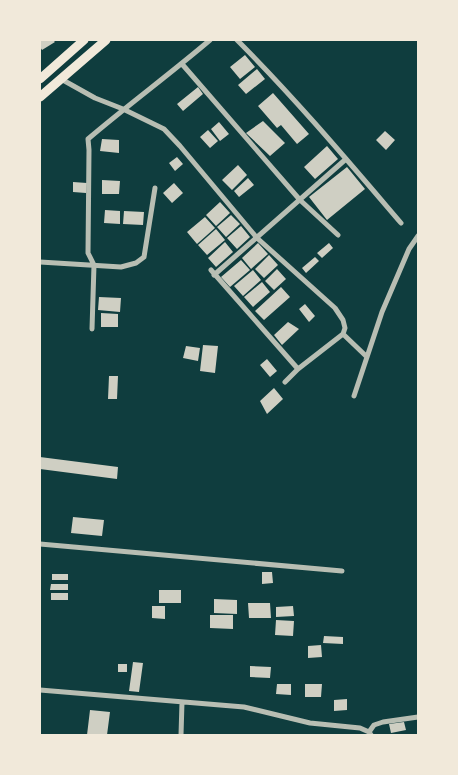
<svg xmlns="http://www.w3.org/2000/svg" width="458" height="775" viewBox="0 0 458 775" font-family="Barlow,sans-serif">
  <rect width="100%" height="100%" fill="#0f3d3e"/>
  <path fill="#cfcfc3" d="M40 40H53L55 42 42 50 40 47Z
    M245 55 255 67 240 79 230 67Z
    M257 69 265 79 246 94 238 85Z
    M198 87 203 94 183 111 177 104Z
    M273 93 309 134 297 144 281 125 277 128 258 106Z
    M263 121 285 143 270 156 246 133Z
    M219 122 229 134 220 141 211 129Z
    M208 130 218 141 210 148 200 137Z
    M385 131 395 140 386 150 376 140Z
    M102 139 119 140V153L100 151Z
    M327 146 338 159 315 179 304 167Z
    M177 157 183 164 175 171 169 163Z
    M238 165 247 175 232 190 222 180Z
    M347 167 365 189 327 220 309 197Z
    M248 178 254 185 239 197 234 191Z
    M102 180 120 181 119 194H102Z
    M73 182 87 183 86 193 73 192Z
    M174 183 183 193 172 203 163 193Z
    M220 202 230 213 216 226 206 215Z
    M105 210 120 211V224L104 223Z
    M124 211 144 212 143 225 123 224Z
    M231 215 240 224 226 237 217 227Z
    M205 217 215 228 197 244 187 232Z
    M241 226 250 237 237 249 227 238Z
    M216 229 225 240 207 255 198 245Z
    M225 242 233 252 216 267 208 258Z
    M258 243 268 254 251 269 242 258Z
    M329 243 333 248 322 258 317 253Z
    M269 255 278 265 264 278 255 269Z
    M315 257 319 261 306 273 302 268Z
    M241 260 250 270 230 287 221 277Z
    M277 269 286 279 274 290 265 281Z
    M253 270 261 280 243 296 234 286Z
    M262 282 270 292 253 307 244 297Z
    M281 287 290 297 264 320 255 311Z
    M99 297 121 298 120 312 98 310Z
    M305 304 315 316 309 322 299 309Z
    M101 313 118 314V327H101Z
    M288 322 299 329 282 345 274 335Z
    M203 345 218 346 215 373 200 371Z
    M186 346 200 348 198 361 183 358Z
    M267 359 277 371 270 377 260 365Z
    M109 376H118L117 399H108Z
    M274 388 283 399 267 414 260 401Z
    M40 457 118 467 117 479 40 469Z
    M73 517 104 520 102 536 71 533Z
    M262 572H272L273 583 262 584Z
    M52 574H68V580H52Z
    M51 584H68V590H50Z
    M159 590H181V603H159Z
    M51 593H68V600H51Z
    M214 599 237 600V614L214 613Z
    M248 603H270L271 618H249Z
    M152 606H165V619L152 618Z
    M293 606 294 616 276 617V607Z
    M210 615H233V629L210 628Z
    M276 620 294 621 293 636 275 635Z
    M324 636 343 637V644L323 643Z
    M321 645 322 657 308 658V646Z
    M133 662 143 663 139 692 129 691Z
    M118 664H127V672H118Z
    M250 666 271 667 270 678 250 677Z
    M277 684H291V695L276 694Z
    M305 684H322L321 697H305Z
    M347 699V710L334 711V700Z
    M90 710 110 712 107 735H87Z
    M404 722 406 730 391 733 389 724Z"/>
  <g fill="none" stroke-linecap="round" stroke-linejoin="round">
    <path stroke="#b8beb3" stroke-width="5" d="M237 40C295 98 348 161 401 223
      M182 64 300 200 338 235
      M61 79 95 98 123 109 164 129 180 146 257 238 335 308 343 320 345 328 343 334 367 357
      M40 262 121 267 136 263 144 257 155 188
      M211 270 298 369
      M214 275 346 159
      M92 329 94 265 88 253 89 150 88 139C128 105 170 74 210 40
      M285 382 298 369 343 334
      M354 396 382 312 409 249 418 236
      M40 544 342 571
      M40 690 244 707 310 723 360 728 369 732 371 735
      M369 732 374 725 383 722 418 717
      M181 735 182 702"/>
    <path stroke="#f1e9da" stroke-width="9" d="M40 79 84 40
      M40 97 106 40"/>
  </g>
  <rect width="458" height="775" fill="none" stroke="#f1e9da" stroke-width="82"/>
</svg>
